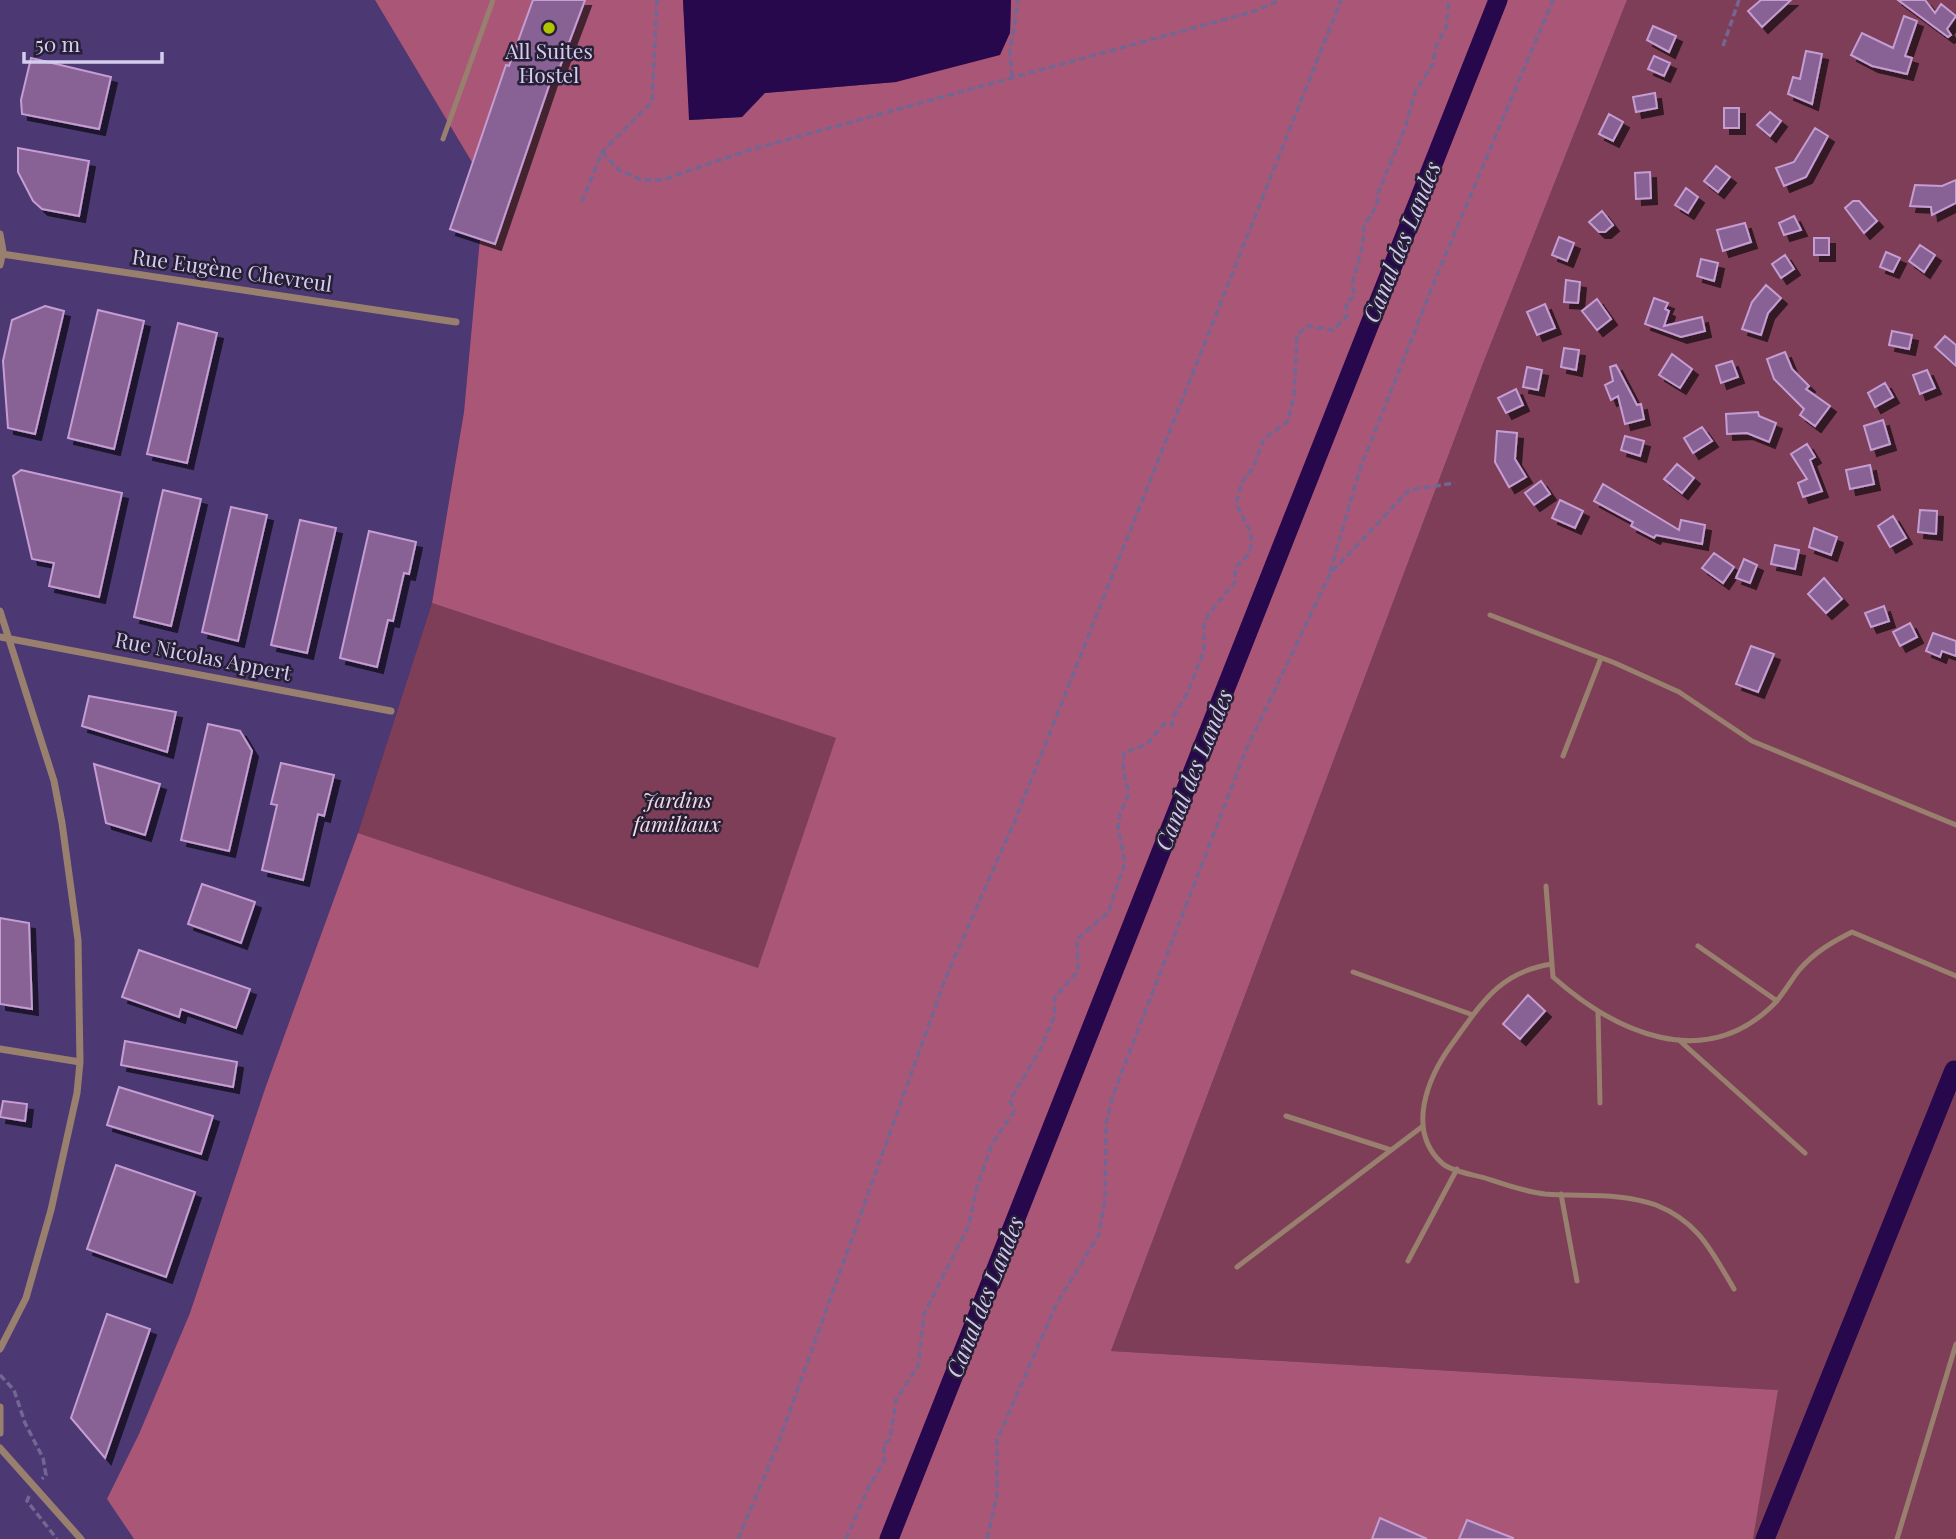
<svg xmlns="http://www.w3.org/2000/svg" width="1956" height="1539" viewBox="0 0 1956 1539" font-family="'Playfair Display',serif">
  <defs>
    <filter id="shadow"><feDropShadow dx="6" dy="6" stdDeviation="0" flood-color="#0009"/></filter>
  </defs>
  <rect width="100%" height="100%" fill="#423165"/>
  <path fill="#4c3873" d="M0 0H375L485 184 464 412 432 603 358 833 266 1086 190 1313 139 1434 108 1499 134 1539H0Z"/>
  <path fill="#7e3e57" d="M1627 0H1956V1539H1753L1777 1390 1111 1351 1482 366Z
    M432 603 837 738 758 969 358 833Z"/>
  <path fill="#aa5777" d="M375 0H683L690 120 742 117 764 93 896 82 1010 33 1011 0H1627L1482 366 1111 1351 1778 1390 1753 1539H134L107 1499 139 1434 190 1313 266 1086 358 833 758 968 836 738 432 603 464 412 485 184Z"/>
  <path fill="#27084d" d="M683 0H1011L1010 33 1000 55 896 82 765 93 742 117 689 120Z"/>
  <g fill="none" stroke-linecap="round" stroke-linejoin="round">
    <path stroke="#27084d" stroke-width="19" d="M889 1539 1498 0
      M1765 1539 1954 1070"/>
  </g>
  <path fill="#886295" stroke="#c59dd3" stroke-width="2" filter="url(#shadow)" d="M533 0H585L558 72 554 71 495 244 450 229 506 65 509 66Z
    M1761 0H1791L1762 27 1748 11Z
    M1898 0H1925L1935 13 1941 4 1956 16 1947 29 1951 35 1948 37Z
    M1904 16 1917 21 1905 56 1912 58 1907 74 1872 66 1851 55 1862 33 1893 48Z
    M1653 26 1676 36 1669 52 1647 40Z
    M1806 51 1822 54 1812 104 1788 94 1793 77 1800 79Z
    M1654 56 1670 63 1664 76 1648 69Z
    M31 58 111 77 99 129 22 114 21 100Z
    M1655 93 1657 108 1636 112 1633 97Z
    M1724 108H1739V128H1724Z
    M1770 112 1781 121 1770 136 1757 125Z
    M1609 114 1623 122 1613 141 1599 134Z
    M1815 128 1828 136 1806 177 1784 186 1776 168 1794 162Z
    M18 148 89 161 79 216 42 209 33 201 18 172Z
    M1716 166 1730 177 1718 192 1704 181Z
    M1650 172 1651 198 1636 199 1635 173Z
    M1956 180V203L1932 215 1931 207 1910 206 1915 185 1942 186Z
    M1686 188 1698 197 1688 213 1675 205Z
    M1853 201H1859L1877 221 1864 233 1845 208Z
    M1602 211 1613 225 1605 232H1599L1589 222Z
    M1794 216 1801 230 1784 235 1779 223Z
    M1745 223 1751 242 1723 251 1717 230Z
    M1559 237 1574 243 1567 261 1552 255Z
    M1814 238H1829V255H1814Z
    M1920 245 1935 255 1924 272 1909 261Z
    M1886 252 1900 258 1893 272 1880 267Z
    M1785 255 1794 269 1781 278 1772 264Z
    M1701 259 1718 263 1714 281 1697 276Z
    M1566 280 1580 282 1578 303 1564 302Z
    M1766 285 1781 298 1768 313 1761 335 1742 329 1752 302Z
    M1654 298 1668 303 1665 309 1669 311 1664 326 1702 317 1705 331 1681 337 1645 324Z
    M1597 299 1611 319 1597 330 1582 311Z
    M1545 304 1555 328 1537 335 1527 312Z
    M45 306 64 311 35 434 8 428 3 361 12 320Z
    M98 310 144 321 114 449 68 438Z
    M178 323 217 333 187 463 147 454Z
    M1892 331 1912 335 1909 349 1889 345Z
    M1945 336 1956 345V366L1935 347Z
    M1564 348 1579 350 1576 370 1561 367Z
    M1785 352 1792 369 1809 386 1806 389 1830 406 1815 426 1800 415 1804 409 1774 379 1767 359Z
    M1672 354 1692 369 1680 388 1659 375Z
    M1732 361 1738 377 1721 383 1716 366Z
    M1616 365 1637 405 1641 404 1644 419 1625 424 1618 396 1611 400 1605 385 1613 381 1610 367Z
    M1527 367 1542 370 1538 390 1523 387Z
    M1927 370 1935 388 1920 394 1913 375Z
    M1885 383 1893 397 1875 407 1868 393Z
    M1516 389 1523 405 1506 413 1498 398Z
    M1758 412 1759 416 1776 423 1769 442 1747 433 1727 434 1726 414Z
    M1883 420 1890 444 1871 450 1864 426Z
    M1702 427 1712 441 1693 453 1684 438Z
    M1497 431 1517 433 1515 459 1526 477 1509 487 1495 462Z
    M1625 436 1644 441 1640 456 1621 450Z
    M1807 444 1815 457 1810 460 1822 491 1803 497 1798 483 1807 479 1791 454Z
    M1677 464 1694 478 1682 493 1664 479Z
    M1870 465 1874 484 1850 489 1846 470Z
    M21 470 122 493 99 597 49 586 54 563 32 559 13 476Z
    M1541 481 1550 494 1534 505 1525 493Z
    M1603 484 1679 530 1681 520 1705 525 1702 544 1656 535 1654 538 1631 526 1633 522 1594 501Z
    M163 490 201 499 171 626 134 617Z
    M1560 500 1583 511 1575 528 1552 518Z
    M231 507 267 515 238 641 202 632Z
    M1920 510 1937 511 1936 534 1918 532Z
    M1893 516 1906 538 1890 547 1878 526Z
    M300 520 336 528 307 653 271 645Z
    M1814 528 1837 537 1831 555 1809 547Z
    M369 531 416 542 409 574 404 573 393 621 388 620 377 667 340 658Z
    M1775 545 1799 550 1795 569 1771 564Z
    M1714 553 1734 567 1723 583 1702 568Z
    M1744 559 1757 565 1750 583 1736 578Z
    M1824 578 1842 599 1826 613 1808 594Z
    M1884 606 1889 621 1871 627 1865 613Z
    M1910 623 1917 637 1900 646 1893 632Z
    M1933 633 1956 641V656L1942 651 1940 657 1926 651Z
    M1751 646 1774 654 1758 692 1736 684Z
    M89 696 176 712 167 752 82 726Z
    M208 724 240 731 252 751 229 851 181 840Z
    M281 763 334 775 324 816 318 814 303 880 262 870 277 805 271 804Z
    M94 764 160 784 145 835 106 823Z
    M202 884 255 902 241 943 188 924Z
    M0 918 29 923 32 1009 0 1004Z
    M139 950 250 989 236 1028 181 1009 179 1017 122 997Z
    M1528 995 1545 1011 1520 1039 1503 1024Z
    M125 1041 237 1062 233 1087 121 1065Z
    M119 1087 213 1116 201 1154 107 1125Z
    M3 1101 27 1104 25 1121 0 1117Z
    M116 1165 195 1192 166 1277 87 1249Z
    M107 1314 150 1329 105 1458 71 1418Z
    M1380 1518 1427 1539H1372Z
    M1467 1520 1513 1538V1539H1459Z"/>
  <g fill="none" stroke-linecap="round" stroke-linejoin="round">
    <path stroke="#746693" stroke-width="3.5" stroke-dasharray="7 3.5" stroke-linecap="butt" d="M1723 46 1739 0
      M1012 77 1010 52 1018 0
      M602 152 619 170 642 180H662L746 151 1255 11 1280 0
      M582 202 602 152 652 102 657 0
      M1330 572 1360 469 1437 275 1553 0
      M0 1375 14 1390 25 1423 43 1458 46 1475 42 1479
      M29 1496 27 1501 57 1539
      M738 1539 778 1444 946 977 1016 818 1341 0
      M846 1539 870 1484 884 1462V1444L890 1439 896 1400 918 1366 924 1314 969 1225 976 1190 992 1144 1014 1111 1010 1100 1041 1048 1054 1017 1055 997 1078 971 1077 939 1108 913 1125 863 1118 827 1120 814 1129 793 1123 770 1124 753 1147 744 1164 724 1172 725 1173 717 1187 694 1204 651V626L1208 615 1235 582V568L1248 555 1252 544 1250 531 1236 504 1242 482 1253 468 1264 439 1288 421 1294 396 1297 335 1308 326 1333 330 1347 316 1346 303 1355 295 1352 286 1363 243 1364 226 1377 206 1378 193 1405 128 1415 92 1433 64 1436 46 1446 28 1449 0
      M987 1539 997 1495V1440L1056 1305 1099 1234 1105 1200 1106 1124 1113 1095 1246 750 1330 574 1409 490 1455 483"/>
    <path stroke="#99806e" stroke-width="5" d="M443 139 493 0
      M1490 615 1615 663 1679 692 1752 741 1956 825
      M1563 756 1601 658
      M1546 886 1553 977C1615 1032 1702 1072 1771 1007 1783 996 1790 981 1800 969 1815 952 1832 942 1852 932L1956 976
      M1698 946 1777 1001
      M1552 964C1499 972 1482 1003 1452 1044 1428 1077 1405 1131 1443 1164 1453 1172 1476 1175 1488 1179 1506 1185 1526 1192 1545 1194 1582 1197 1620 1192 1656 1205 1699 1222 1712 1252 1734 1289
      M1353 972 1473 1015
      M1598 1011 1600 1103
      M1679 1040 1805 1153
      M1286 1116 1391 1150
      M1561 1194 1577 1281
      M1408 1261 1457 1169
      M1237 1267 1423 1126
      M1897 1539 1956 1344"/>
    <path stroke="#99806e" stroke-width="7" d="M0 234 3 251 0 265
      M2 254 456 322
      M0 611 54 781 62 823 78 940 80 1062 77 1093 51 1210 26 1298 0 1349
      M0 637 391 711
      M0 1049 80 1062
      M0 1407V1433
      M0 1448 81 1539"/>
  </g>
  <circle fill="#b0c500" stroke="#261f36" stroke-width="2.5" cx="549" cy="28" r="7"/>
  <g text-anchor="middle" stroke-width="5" stroke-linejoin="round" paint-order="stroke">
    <g font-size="21" fill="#d5cded" stroke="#261f36">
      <text x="549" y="59">All Suites<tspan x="549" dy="24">Hostel</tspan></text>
    </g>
    <g font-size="21" fill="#d5cded" stroke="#261f36">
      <text transform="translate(232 271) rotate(8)" y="7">Rue Eugène Chevreul</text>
      <text transform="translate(203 657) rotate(11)" y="7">Rue Nicolas Appert</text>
    </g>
    <g font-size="21" font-style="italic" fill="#f3dbe2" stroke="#261f36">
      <text x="677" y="808">Jardins<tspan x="677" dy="24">familiaux</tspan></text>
    </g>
    <g font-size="23" font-style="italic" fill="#d2c7f0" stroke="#261f36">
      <text transform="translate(1402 242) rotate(-68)" y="8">Canal des Landes</text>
      <text transform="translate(1194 770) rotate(-68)" y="8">Canal des Landes</text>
      <text transform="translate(985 1297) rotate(-68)" y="8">Canal des Landes</text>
    </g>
  </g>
  <path d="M24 52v10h138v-10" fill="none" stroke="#d5cded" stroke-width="3.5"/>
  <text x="35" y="52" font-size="21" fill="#d5cded" stroke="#261f36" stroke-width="5" paint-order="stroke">50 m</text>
</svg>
